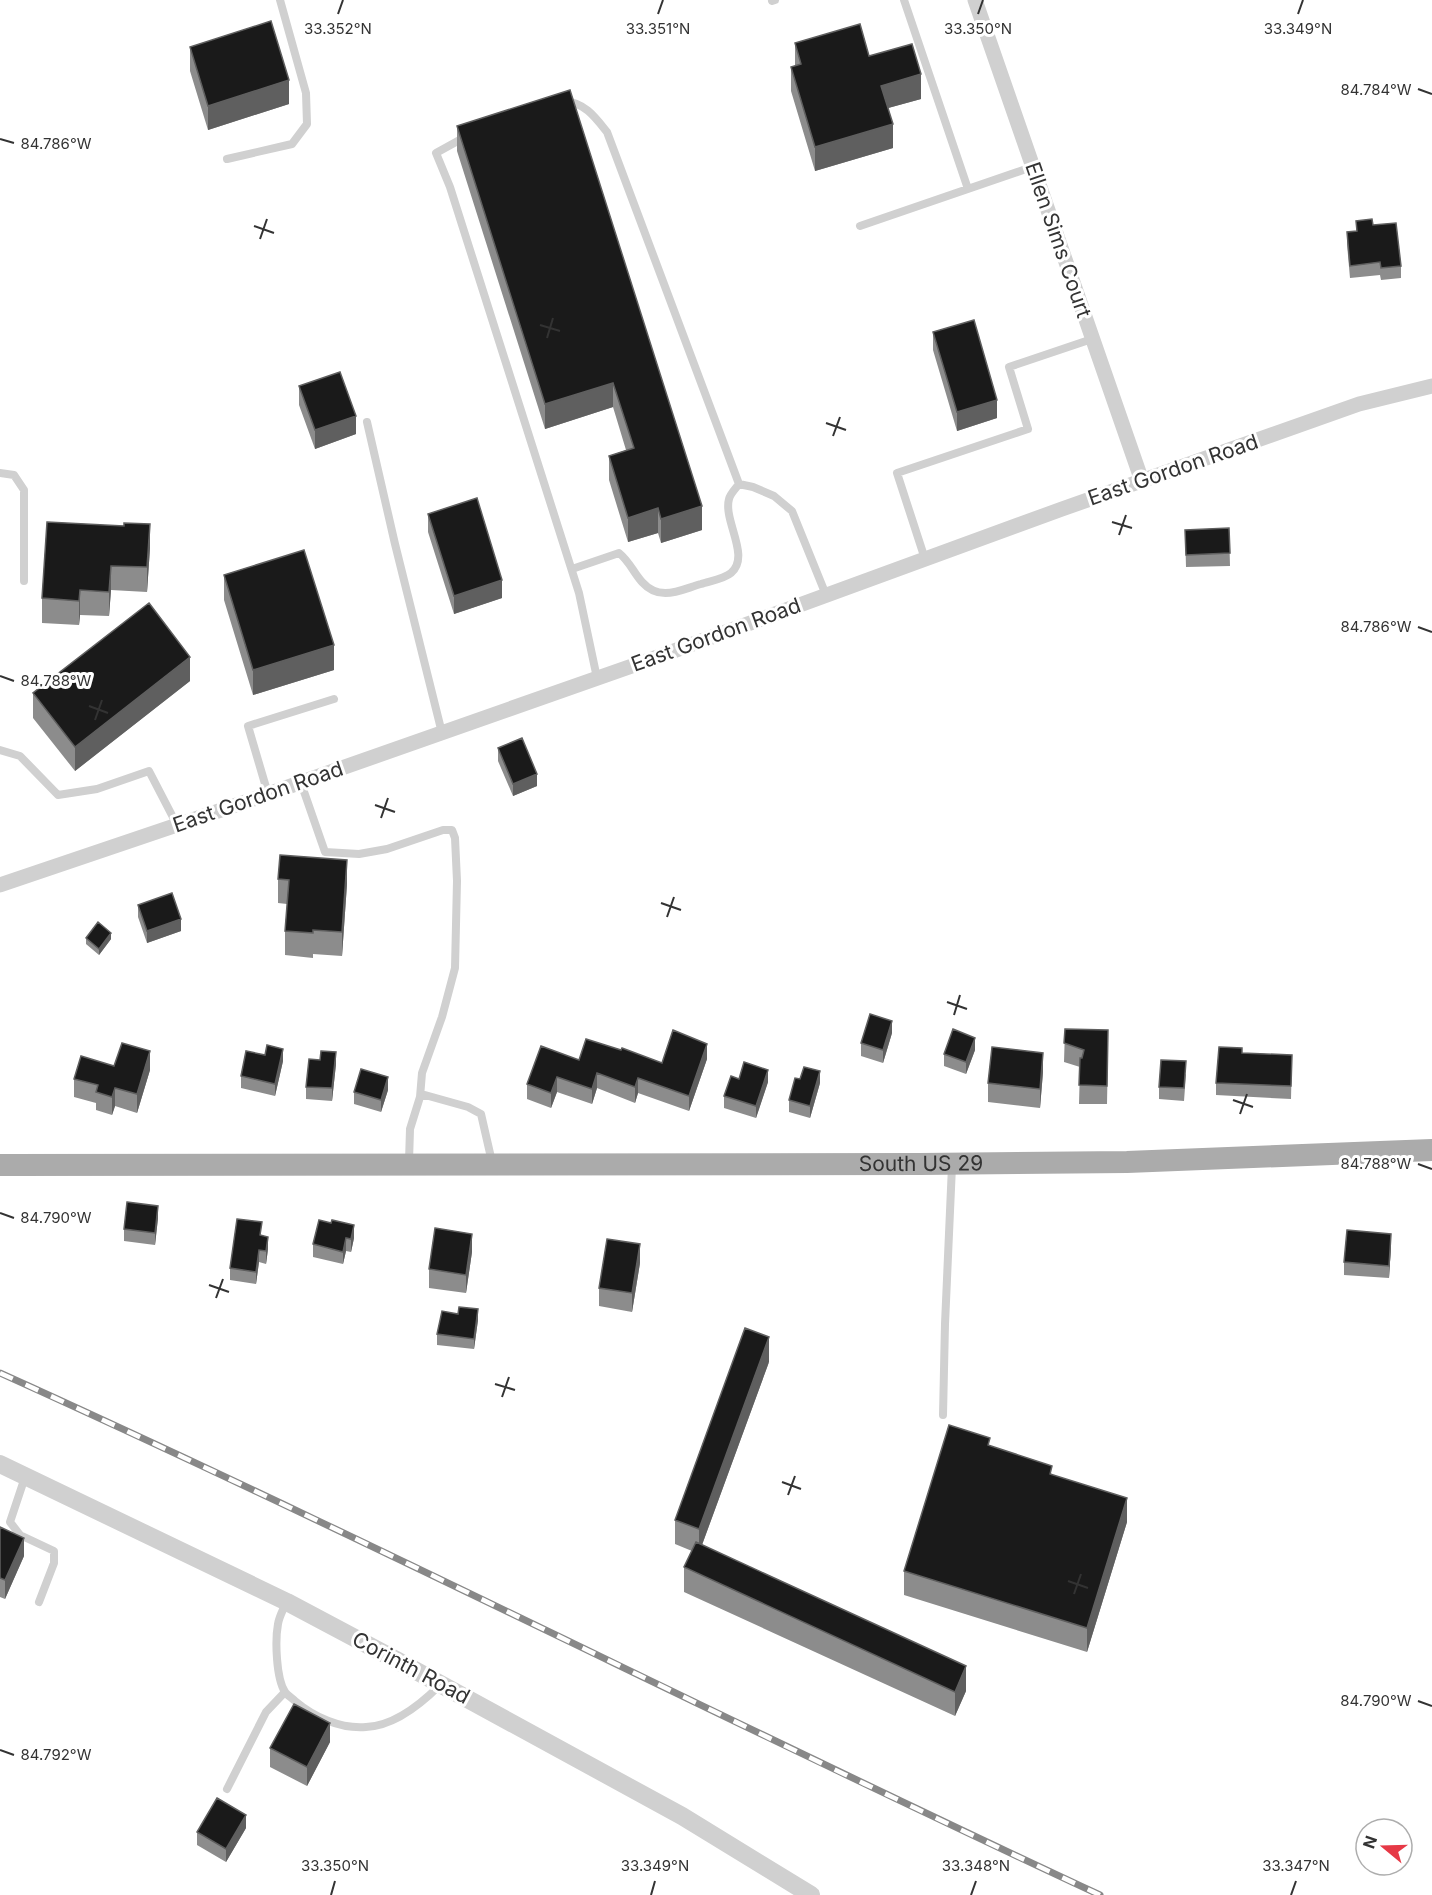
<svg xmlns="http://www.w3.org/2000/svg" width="1432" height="1895" viewBox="0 0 1432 1895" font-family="Inter,sans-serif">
  <rect width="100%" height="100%" fill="#fff"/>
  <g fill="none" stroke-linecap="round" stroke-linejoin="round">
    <path stroke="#d0d0d0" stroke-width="8" d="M904 0 968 189
      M772 1 775 0
      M565 101C585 103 595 117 607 132L739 484 753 487 774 496 792 511 826 595
      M465 137 436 153 450 187 579 593 597 678
      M227 159 292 144 307 124 306 93 280 0
      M860 226 1032 167
      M367 422 395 544 442 733
      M0 473 14 475 24 490V581
      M925 559 897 473 1028 429 1009 367 1092 339
      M572 569 619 553C630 562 633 572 642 582 660 602 680 590 701 584 710 581 724 579 731 573 751 556 723 521 729 499 730 494 736 488 739 484
      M0 750 20 756 58 795 97 789 149 771 177 825
      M301 783 325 852 359 854 387 849 443 830H452L455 838 457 881 455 968 442 1017 422 1073 420 1097
      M268 794 248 726 334 699
      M409 1161 410 1129 420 1097 425 1095 468 1107 481 1114 492 1162
      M943 1415 945 1324 952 1166
      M25 1477 10 1522 20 1535 54 1551V1563L39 1602
      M286 1603C283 1610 279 1617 278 1624 275 1640 276 1678 285 1692 287 1695 292 1698 295 1701 314 1717 340 1729 366 1727 394 1726 421 1704 440 1685
      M227 1789 266 1712 285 1692"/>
    <path stroke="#d0d0d0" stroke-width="15" d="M975 0 1142 481
      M0 885 245 802 649 660 1062 509 1359 404 1432 386"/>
    <path stroke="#d0d0d0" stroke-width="18" d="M0 1464 287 1602 398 1661 682 1816 811 1895"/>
    <path stroke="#ababab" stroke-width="22" id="s1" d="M0 1165 920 1164 1127 1162 1432 1150"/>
    <defs>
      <path id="rail" d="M0 1373C370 1540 732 1724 1100 1895"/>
    </defs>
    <use href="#rail" stroke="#888" stroke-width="7"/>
    <use href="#rail" stroke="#fff" stroke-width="4.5" stroke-dasharray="14" stroke-linecap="butt"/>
  </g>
  <path fill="#8c8c8c" d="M795 43 869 56 921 99 888 108 893 148 815 171 791 91V67L795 66Z
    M190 47 289 104 208 130 190 71Z
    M457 126 702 530 661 543 658 533 628 542 609 480V456L626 450 613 407 545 429 457 151Z
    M1356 221 1373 225 1401 266V278L1381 280 1380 275 1350 278 1347 244V232L1356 231Z
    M933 332 997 418 957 431 933 350Z
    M299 386 356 434 315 449 299 405Z
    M428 514 502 598 454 614 428 532Z
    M47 522 150 548 147 592 111 590 109 616 80 615 79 625 42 623V598Z
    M1229 528 1230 566 1186 567 1185 530Z
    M224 575 334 670 253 695 224 600Z
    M190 681 75 771 33 718V693Z
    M498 748 537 786 513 796 498 761Z
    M278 879 347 884 342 956 313 954V958L285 955V931L287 904 278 903Z
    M138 905 181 931 147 943 138 917Z
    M86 938 111 939 99 955 86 944Z
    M1065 1029 1108 1048 1107 1104H1079L1080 1067 1064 1062Z
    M892 1033 883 1063 861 1056V1043Z
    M975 1050 966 1074 944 1066V1054Z
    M1242 1053 1292 1055 1291 1099 1216 1095V1083Z
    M265 1055 283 1061 275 1096 241 1088V1076Z
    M707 1059 689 1111 638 1093 635 1103 597 1088 592 1104 557 1092 551 1108 527 1099V1084L579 1060 662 1063Z
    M336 1064 332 1101 306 1099V1087Z
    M114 1066 150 1070 137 1113 115 1106 112 1115 96 1110V1103L74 1097V1079Z
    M1043 1072 1040 1108 988 1102V1083Z
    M1186 1074 1184 1101 1159 1099V1087Z
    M739 1079 768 1082 756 1118 724 1108V1096Z
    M820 1083 810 1118 789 1112V1100Z
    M388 1090 381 1112 354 1104V1092Z
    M158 1218 155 1245 124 1241V1229Z
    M262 1236 268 1249 266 1264 259 1262 256 1284 230 1280V1268Z
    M354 1238 351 1252 346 1251 343 1264 313 1257V1244Z
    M1391 1246 1389 1278 1344 1275V1262Z
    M472 1252 466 1293 429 1288V1269Z
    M640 1263 632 1312 599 1306V1288Z
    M478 1320 474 1349 437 1345V1334Z
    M769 1362 702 1545 966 1691 955 1716 684 1592V1567L692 1551 675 1544V1520Z
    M990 1446 1052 1474 1127 1522 1087 1652 904 1595V1571Z
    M0 1527 24 1556 5 1599 0 1597Z
    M330 1742 307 1786 270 1767V1748Z
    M246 1828 226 1862 197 1845V1832Z"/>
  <path fill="#5f5f5f" d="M921 74V99L881 110V86Z
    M289 80V104L208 130V106Z
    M893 124V148L815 171V147Z
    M613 383V407L545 429V404Z
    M997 400V418L957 431V412Z
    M356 416V434L315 449V430Z
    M702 506V530L661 543V519Z
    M658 508V533L628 542V518Z
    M150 524V548L147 592V567Z
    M111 566V590L109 616V592Z
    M502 580V598L454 614V596Z
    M80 590V615L79 625V601Z
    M334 645V670L253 695V670Z
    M190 657V681L75 771V747Z
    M537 774V786L513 796V784Z
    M347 860V884L342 956V932Z
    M181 919V931L147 943V931Z
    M111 933V939L99 955V949Z
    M892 1021V1033L883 1063V1050Z
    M975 1038V1050L966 1074V1062Z
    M707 1044V1059L689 1111V1096Z
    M283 1049V1061L275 1096V1084Z
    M150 1051V1070L137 1113V1094Z
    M336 1052V1064L332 1101V1088Z
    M1043 1053V1072L1040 1108V1089Z
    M768 1070V1082L756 1118V1106Z
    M820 1071V1083L810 1118V1106Z
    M597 1073V1088L592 1104V1089Z
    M388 1077V1090L381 1112V1100Z
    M557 1077V1092L551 1108V1093Z
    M638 1078V1093L635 1103V1087Z
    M115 1088V1106L112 1115V1097Z
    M158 1206V1218L155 1245V1233Z
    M354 1225V1238L351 1252V1239Z
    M472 1234V1252L466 1293V1275Z
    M1391 1234V1246L1389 1278V1266Z
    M268 1237V1249L266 1264V1251Z
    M346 1238V1251L343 1264V1252Z
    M640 1244V1263L632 1312V1293Z
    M259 1250V1262L256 1284V1272Z
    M478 1309V1320L474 1349V1339Z
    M769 1337V1362L699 1553V1529Z
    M1127 1498V1522L1087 1652V1628Z
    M24 1538V1556L5 1599V1580Z
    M966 1666V1691L955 1716V1692Z
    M330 1723V1742L307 1786V1767Z
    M246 1815V1828L226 1862V1849Z"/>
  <path fill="#1a1a1a" stroke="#5f5f5f" stroke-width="1.5" d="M271 21 289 80 208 106 190 47Z
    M860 24 869 56 912 44 921 74 881 86 893 124 815 147 791 67 801 64 795 43Z
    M570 90 702 506 661 519 658 508 628 518 609 456 634 448 613 383 545 404 457 126Z
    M1372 219 1373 225 1396 223 1401 266 1381 268 1380 262 1350 266 1347 232 1357 231 1356 221Z
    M974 320 997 400 957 412 933 332Z
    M340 372 356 416 315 430 299 386Z
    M477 498 502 580 454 596 428 514Z
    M47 522 124 526V523L150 524 147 567 111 566 109 592 80 590 79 601 42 598Z
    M1229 528 1230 553 1186 555 1185 530Z
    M304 550 334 645 253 670 224 575Z
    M149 603 190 657 75 747 33 693Z
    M522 738 537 774 513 784 498 748Z
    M280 855 347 860 342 932 313 930V933L285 931 289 880 278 879Z
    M172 893 181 919 147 931 138 905Z
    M98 922 111 933 99 949 86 938Z
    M870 1014 892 1021 883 1050 861 1043Z
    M953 1029 975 1038 966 1062 944 1054Z
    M1065 1029 1108 1030 1107 1086 1079 1085 1080 1058H1082L1084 1050 1064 1043Z
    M673 1030 707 1044 689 1096 638 1078 635 1087 597 1073 592 1089 557 1077 551 1093 527 1084 541 1046 579 1060 586 1039 621 1050 622 1048 662 1063Z
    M122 1043 150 1051 137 1094 115 1088 112 1097 96 1092 98 1085 74 1079 81 1056 114 1066Z
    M267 1045 283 1049 275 1084 241 1076 246 1051 265 1055Z
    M992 1047 1043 1053 1040 1089 988 1083Z
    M1219 1047 1242 1048V1053L1292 1055 1291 1086 1216 1083Z
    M321 1051 336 1052 332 1088 306 1087 309 1059 320 1060Z
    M1161 1060 1186 1061 1184 1088 1159 1087Z
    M744 1062 768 1070 756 1106 724 1096 731 1076 739 1079Z
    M804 1067 820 1071 810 1106 789 1100 795 1078 800 1079Z
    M361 1069 388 1077 381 1100 354 1092Z
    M127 1202 158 1206 155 1233 124 1229Z
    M237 1219 262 1222 260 1235 268 1237 266 1251 259 1250 256 1272 230 1268Z
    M319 1220 331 1223 332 1220 354 1225 351 1239 346 1238 343 1252 313 1244Z
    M435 1228 472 1234 466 1275 429 1269Z
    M1347 1230 1391 1234 1389 1266 1344 1262Z
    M607 1239 640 1244 632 1293 599 1288Z
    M459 1307 478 1309 474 1339 437 1334 442 1311 458 1314Z
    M745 1328 769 1337 699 1529 675 1520Z
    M949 1425 990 1438 988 1445 1052 1466 1050 1474 1127 1498 1087 1628 904 1571Z
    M0 1527 24 1538 5 1580 0 1578Z
    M696 1542 966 1666 955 1692 684 1567Z
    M294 1704 330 1723 307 1767 270 1748Z
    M217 1798 246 1815 226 1849 197 1832Z"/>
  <path fill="none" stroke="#333" stroke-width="2" d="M338 14 343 0M658 14 663 0M978 14 983 0M1298 14 1303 0M1418 89 1432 94M0 139 14 143M254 226 274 233M260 239 267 219M540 325 560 331M547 338 553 318M826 423 846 430M833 436 840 417M1112 522 1132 528M1119 535 1126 515M1418 627 1432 632M0 676 14 681M89 706 108 713M95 720 102 700M375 805 395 812M381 818 388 798M661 903 681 910M667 917 674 897M947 1002 967 1009M954 1015 960 995M1233 1100 1253 1107M1240 1114 1247 1094M1418 1164 1432 1169M0 1213 14 1218M209 1285 229 1292M216 1298 223 1279M495 1384 515 1390M502 1397 509 1377M782 1482 801 1489M788 1495 795 1476M1068 1581 1088 1588M1074 1594 1081 1574M1418 1701 1432 1706M0 1750 14 1755M331 1895 335 1881M651 1895 655 1881M971 1895 976 1881M1291 1895 1296 1881"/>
  <g text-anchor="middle" stroke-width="6" stroke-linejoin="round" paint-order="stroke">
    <g font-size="21" fill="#333" stroke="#fff">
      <text transform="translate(1058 240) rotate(71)" y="7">Ellen Sims Court</text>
      <text transform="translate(1173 470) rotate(-19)" y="7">East Gordon Road</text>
      <text transform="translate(716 635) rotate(-20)" y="7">East Gordon Road</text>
      <text transform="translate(258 797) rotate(-19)" y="7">East Gordon Road</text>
      <text dy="7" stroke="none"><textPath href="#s1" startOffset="921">South US 29</textPath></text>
      <text transform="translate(411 1668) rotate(28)" y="7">Corinth Road</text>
    </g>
  </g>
  <g font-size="15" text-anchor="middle" fill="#333" stroke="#fff" stroke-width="6" stroke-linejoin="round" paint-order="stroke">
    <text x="338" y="34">33.352°N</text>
    <text x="658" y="34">33.351°N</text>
    <text x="978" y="34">33.350°N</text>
    <text x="1298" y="34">33.349°N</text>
    <text x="1376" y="95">84.784°W</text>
    <text x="56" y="149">84.786°W</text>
    <text x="1376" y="632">84.786°W</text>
    <text x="56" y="686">84.788°W</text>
    <text x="1376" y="1169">84.788°W</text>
    <text x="56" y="1223">84.790°W</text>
    <text x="1376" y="1706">84.790°W</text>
    <text x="56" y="1760">84.792°W</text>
    <text x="335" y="1871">33.350°N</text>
    <text x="655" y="1871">33.349°N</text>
    <text x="976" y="1871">33.348°N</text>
    <text x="1296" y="1871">33.347°N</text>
  </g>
  <g transform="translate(1384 1847) rotate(289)"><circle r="28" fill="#ffffff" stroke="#adadad" stroke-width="1.5"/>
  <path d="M0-4.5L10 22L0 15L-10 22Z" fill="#e63946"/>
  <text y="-9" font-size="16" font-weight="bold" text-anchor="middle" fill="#333333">N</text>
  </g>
</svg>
